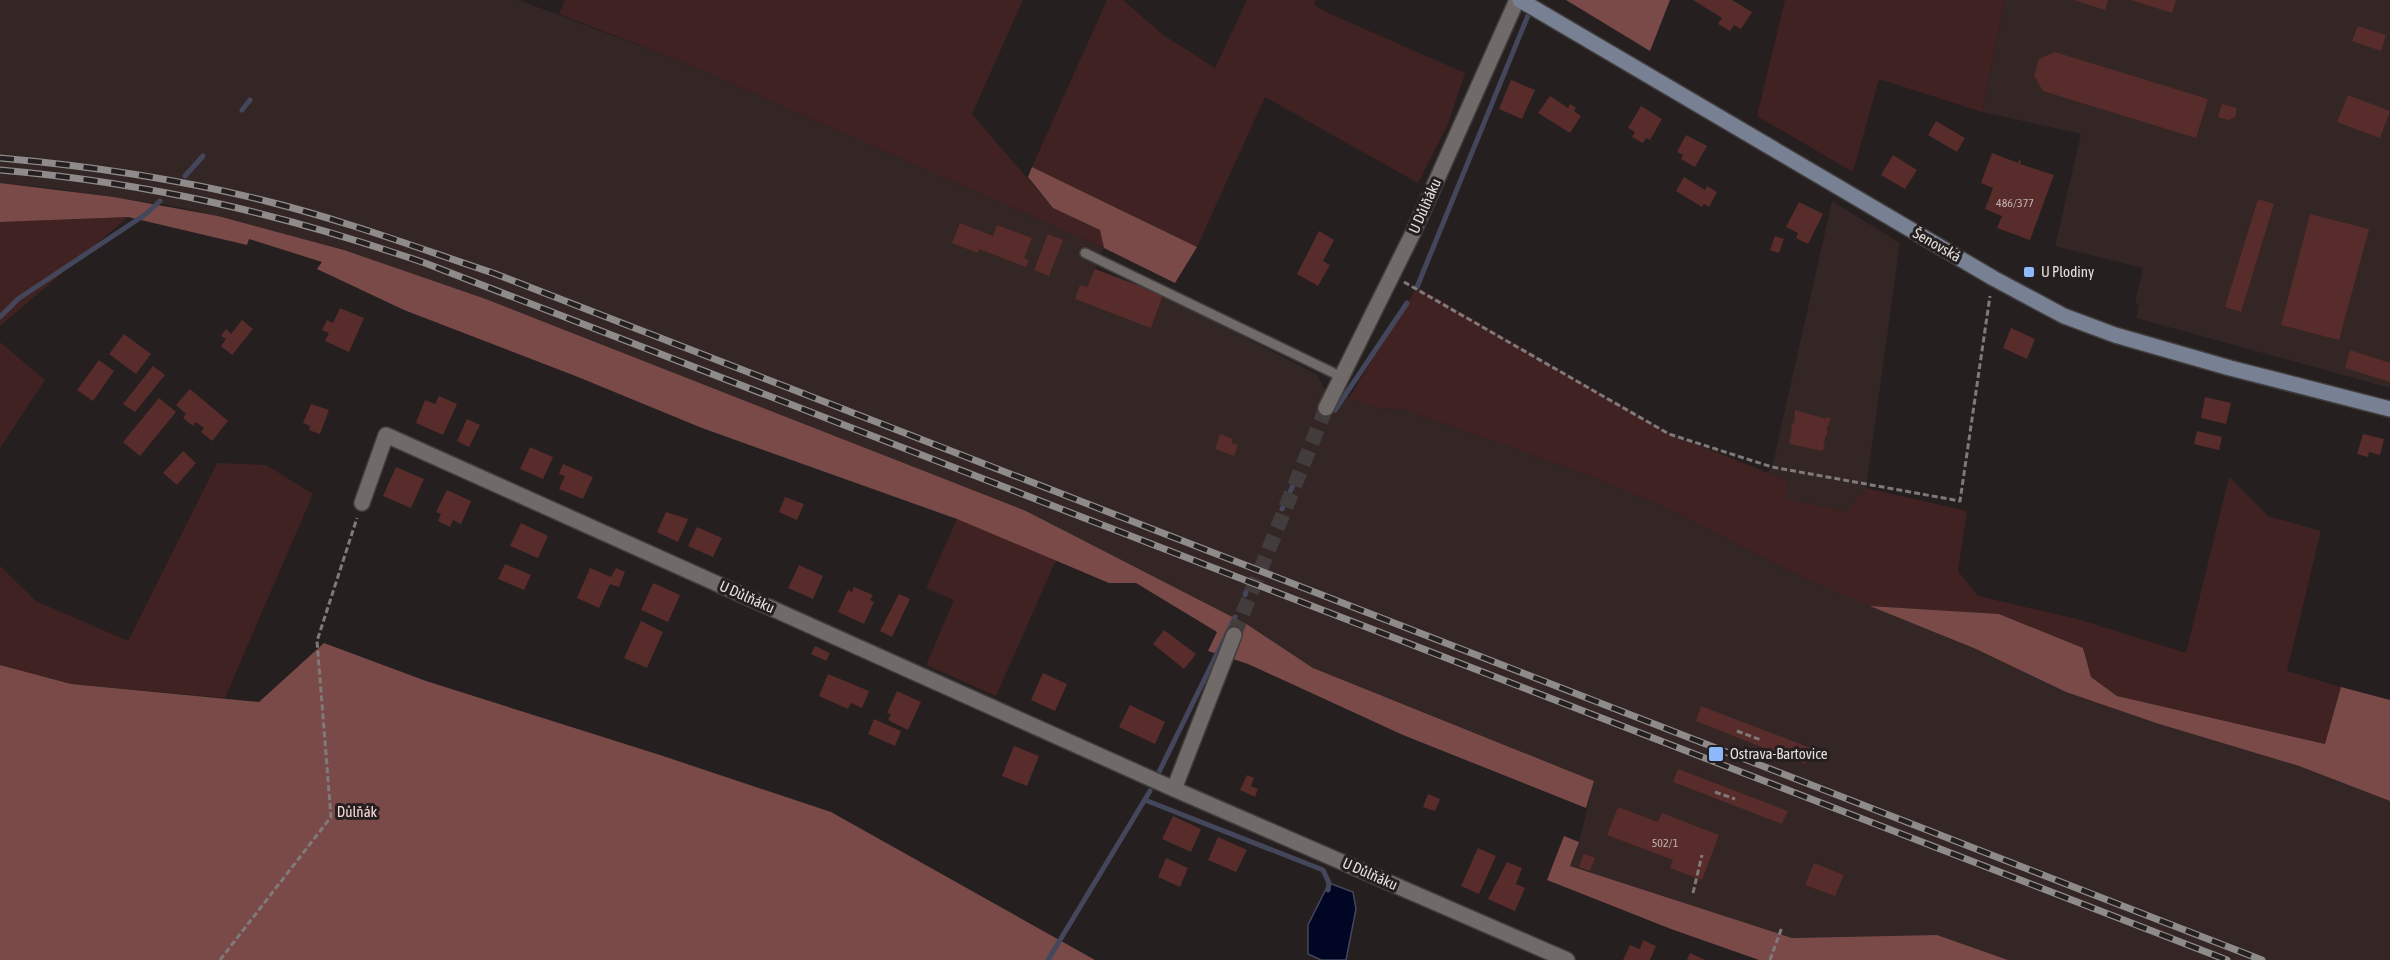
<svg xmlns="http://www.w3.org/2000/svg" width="2390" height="960" viewBox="0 0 2390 960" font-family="'Asap Condensed',sans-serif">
  <rect width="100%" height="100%" fill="#251f1f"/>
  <path fill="#332625" d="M0 0H519L683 62 1104 248 1095 269 1163 295 1318 375 1323 387 1376 408 1403 409 1586 474 1676 512 1793 573 1976 649 2066 692 2156 723 2299 766 2390 801V960H2008L1937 935 1792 938 1570 866 1579 842 1594 781 1313 668 1248 625 1026 511 483 298 344 250 218 216 168 205 50 188 0 183Z
    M2005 0H2390V388L2136 318 2139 304 2135 303 2143 268 2055 246 2081 134 1982 112Z
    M1832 201 1900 243 1866 488 1847 511 1784 499 1788 481 1767 473 1772 467Z"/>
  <path fill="#3f2221" d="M565 0H1023L972 114 1053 208 1100 230 1104 248 683 62 559 14Z
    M1107 0H1123L1162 34 1215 68 1247 0H1316L1314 5 1328 13 1465 73 1448 124 1418 183 1265 97 1197 247 1032 167Z
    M1785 0H2005L1982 112 1879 79 1853 172 1757 116Z
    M128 217 0 326V222Z
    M1417 287 1673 435 1788 481 1785 499 1847 511 1866 488 1967 511 1958 571 1978 596 2081 620 2186 653 2229 477 2268 516 2321 531 2287 671 2341 687 2326 744 2117 696 2091 677 2083 648 1999 614 1870 606 1793 573 1676 512 1586 474 1403 409 1376 408 1349 398Z
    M0 342 45 380 0 448Z
    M217 463 266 465 313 494 225 698 71 684 0 665V566L36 601 128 641Z
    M957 519 1056 560 996 696 926 665 954 600 926 588Z"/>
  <path fill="#794a48" d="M1566 0H1670L1650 51Z
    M1032 167 1197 247 1175 283 1104 248 1100 230 1053 208 1028 177Z
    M0 183 114 197 218 216 344 250 483 298 1026 511 1248 625 1313 668 1594 781 1586 808 1403 735 1248 664 1208 651 1217 632 1136 583H1109L957 519 702 428 578 377 404 310 317 269 322 262 249 239 247 245 128 217 0 222Z
    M1870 606 1999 614 2083 648 2091 677 2117 696 2325 744 2341 687 2390 700V801L2299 766 2156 723 2066 692 1976 649Z
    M324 643 426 681 660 755 831 812 1095 960H0V665L71 684 259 702Z
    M1564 836 1579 842 1570 866 1792 938 1937 935 2008 960H1759L1671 929 1547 880Z"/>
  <path fill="#000623" stroke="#44475b" stroke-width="1.5" d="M1329 883 1353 892 1356 909 1346 960H1321L1308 954V925Z"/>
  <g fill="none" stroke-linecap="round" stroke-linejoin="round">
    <path stroke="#44475b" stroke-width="5" d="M242 110 250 100
      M185 176 203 156
      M1417 287 1531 8
      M0 317 18 299 146 214 160 201
      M1335 410 1407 303
      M1282 509 1296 479
      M1245 595 1246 592
      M1157 776 1235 617
      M1145 800 1323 870 1329 883 1328 890
      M1048 960 1150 791"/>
  </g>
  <path fill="#582c2a" d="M1693 0H1732L1752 12 1741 29 1734 25 1730 31 1718 24 1722 18Z
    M2074 0H2108L2105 10Z
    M2131 0H2176L2172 13Z
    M2358 26 2386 35 2381 51 2352 41Z
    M2055 52 2208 99 2196 138 2043 91 2034 76 2039 59Z
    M1511 80 1535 90 1522 119 1499 109Z
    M2348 95 2390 111 2380 138 2337 122Z
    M1550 96 1568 108 1570 104 1576 108 1574 111 1581 116 1570 133 1538 113Z
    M2222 104 2237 108 2235 117 2229 120 2218 117Z
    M1641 106 1662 119 1650 140 1646 138 1643 143 1632 137 1635 132 1628 128Z
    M1936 121 1965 138 1957 152 1928 135Z
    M1686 135 1707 146 1695 167 1681 159 1683 155 1677 152Z
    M1992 153 2018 163 2019 160 2021 161 2020 164 2054 175 2030 240 1997 228 2002 216 1985 209 1993 188 1981 183Z
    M1893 155 1917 170 1905 189 1881 175Z
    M1684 177 1705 190 1707 186 1717 192 1709 207 1704 204 1702 207 1676 191Z
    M2258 199 2274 204 2241 312 2225 307Z
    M1799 202 1823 214 1808 244 1796 238 1798 233 1786 227Z
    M2310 214 2369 229 2339 340 2281 325Z
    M960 223 993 236 997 225 1032 238 1024 258 1029 260 1026 267 979 249 978 253 952 243Z
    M1319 231 1334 240 1323 261 1330 265 1318 286 1297 274Z
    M1048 234 1063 240 1049 276 1034 270Z
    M1775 236 1784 239 1779 253 1770 250Z
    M1095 269 1163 295 1151 328 1075 299 1080 285 1087 287Z
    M340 308 364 318 349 352 325 341 329 333 322 330 327 320 333 323Z
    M242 320 253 329 232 355 221 346 226 339 221 336 226 329 231 334Z
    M2011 328 2035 339 2027 359 2003 348Z
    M124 334 151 354 136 374 109 354Z
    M2350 350 2390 363V382L2345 368Z
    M99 360 114 371 93 401 77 390Z
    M153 366 165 375 135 412 123 404Z
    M190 389 228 421 212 441 201 432 204 428 196 422 193 426 183 418 186 414 176 405Z
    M439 396 457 404 443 435 416 423 425 400 435 404Z
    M2205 397 2231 403 2226 424 2201 418Z
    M159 398 176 412 140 456 123 442Z
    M311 404 329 410 320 434 309 430 310 426 303 423Z
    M1795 410 1826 419V417L1831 418 1826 431H1828L1823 444H1825L1824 448 1822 451 1790 444 1789 440 1791 436 1792 423 1794 424Z
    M467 419 480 425 469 447 457 441Z
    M2197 431 2222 437 2219 450 2194 444Z
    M1220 434 1233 439 1231 443 1238 445 1234 456 1215 449Z
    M2363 434 2384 439 2380 455 2369 452 2368 457 2357 454Z
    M530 447 553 457 543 479 520 469Z
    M183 451 196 463 177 485 163 473Z
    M563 464 593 477 583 499 559 489 565 476 559 474Z
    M396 467 424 479 411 508 383 496Z
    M447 490 471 501 461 524 453 520 450 527 438 521 441 514 436 512Z
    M785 497 804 504 797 520 779 512Z
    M666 512 688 519 678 542 657 532Z
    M521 523 548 536 538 558 510 546Z
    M697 527 722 538 713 557 688 546Z
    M505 564 531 575 524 590 498 579Z
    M799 565 823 576 813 599 788 588Z
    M590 568 611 577 616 568 625 572 619 587 610 584 599 608 577 598Z
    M653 583 680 595 668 622 641 610Z
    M854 587 873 595 870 600 874 602 864 624 838 612 848 590 852 592Z
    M899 594 910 599 892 637 880 631Z
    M641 621 663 632 647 668 624 658Z
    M1164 630 1196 654 1184 669 1153 644Z
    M815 646 830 653 826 661 811 654Z
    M1043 673 1067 684 1055 711 1031 700Z
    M828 674 869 691 862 708 851 703 848 709 819 696Z
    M897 691 921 702 908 730 888 720 891 714 887 713Z
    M1130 705 1165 722 1155 744 1119 727Z
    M1701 706 1811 748 1805 764 1696 721Z
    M874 719 901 731 895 746 868 734Z
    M1014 746 1039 756 1027 786 1002 776Z
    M1678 769 1788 811 1782 824 1673 782Z
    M1247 775 1254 778 1251 786 1258 789 1255 797 1240 790Z
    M1428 794 1440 799 1435 811 1423 807Z
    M1618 807 1658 822 1662 813 1719 835 1702 880 1670 868 1673 860 1607 835Z
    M1173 816 1201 829 1191 852 1162 839Z
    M1218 837 1247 850 1236 872 1208 860Z
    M1478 848 1496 856 1479 894 1461 886Z
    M1584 854 1595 858 1590 871 1579 867Z
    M1166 858 1188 868 1180 887 1158 877Z
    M1507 862 1522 868 1516 884 1525 888 1515 911 1488 899Z
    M1814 863 1844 875 1835 896 1805 885Z
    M1643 940 1656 946 1650 960H1623L1630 945 1640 949Z
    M1690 953 1705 960H1687Z"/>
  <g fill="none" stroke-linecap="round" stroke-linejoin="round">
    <path stroke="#423c3c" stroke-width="15" stroke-dasharray="15 8" stroke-linecap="butt" d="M1234 635 1326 408"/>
    <defs>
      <path id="lane" d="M1085 253 1342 377"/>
      <path id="street" d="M1326 408 1413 233 1517 0
        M362 503 386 435 1174 789 1567 960
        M1174 789 1234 635"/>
      <path id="secondary" d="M1520 0 1993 278 2064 316 2115 335 2230 368 2390 409"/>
    </defs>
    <use href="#lane" stroke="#413d3c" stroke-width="12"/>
    <use href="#street" stroke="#413d3c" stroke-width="18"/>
    <use href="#secondary" stroke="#413d3c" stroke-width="18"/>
    <path stroke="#7f7a79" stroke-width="3" stroke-dasharray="6 3" stroke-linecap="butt" d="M1404 282 1669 434 1772 467 1960 501 1990 296
      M1737 731 1761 740
      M1715 792 1735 799
      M1693 893 1702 855
      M220 960 331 817 317 641 357 518
      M1770 960 1782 927"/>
    <use href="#lane" stroke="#706a69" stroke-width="9"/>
    <use href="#street" stroke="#706a69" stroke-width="15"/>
    <use href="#secondary" stroke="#788194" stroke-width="15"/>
    <defs>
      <path id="rail" d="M0 158C90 166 179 179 266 201 343 220 418 248 493 273L2262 960
        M0 170C151 183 282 214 425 263L2227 960"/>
    </defs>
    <use href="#rail" stroke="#8f8b8a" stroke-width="7"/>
    <use href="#rail" stroke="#251f1f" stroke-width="4.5" stroke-dasharray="14" stroke-linecap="butt"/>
  </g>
  <g fill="#8db9fc" stroke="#251f1f" stroke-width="2">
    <rect x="2023" y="266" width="12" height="12" rx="3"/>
    <rect x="1708" y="746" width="16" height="16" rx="3"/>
  </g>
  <g text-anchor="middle" stroke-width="6" stroke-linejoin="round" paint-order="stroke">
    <g font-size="12" fill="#c1b3b2">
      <text x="2015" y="207">486/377</text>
      <text x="1665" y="847">502/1</text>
    </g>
    <g font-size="15" fill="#e4e0df" stroke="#251f1f">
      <text transform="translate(1425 206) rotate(-66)" y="5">U Důlňáku</text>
      <text transform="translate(1937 245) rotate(30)" y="5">Šenovská</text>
      <text transform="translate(747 597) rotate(24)" y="5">U Důlňáku</text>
      <text transform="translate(1370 874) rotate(24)" y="5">U Důlňáku</text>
    </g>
    <g font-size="15" fill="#e4e0df" stroke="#251f1f" text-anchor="start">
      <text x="2041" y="277">U Plodiny</text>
      <text x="1730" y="759">Ostrava-Bartovice</text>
    </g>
    <g font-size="15" fill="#fad8d5" stroke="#251f1f">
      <text x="357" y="817">Důlňák</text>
    </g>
  </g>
</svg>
